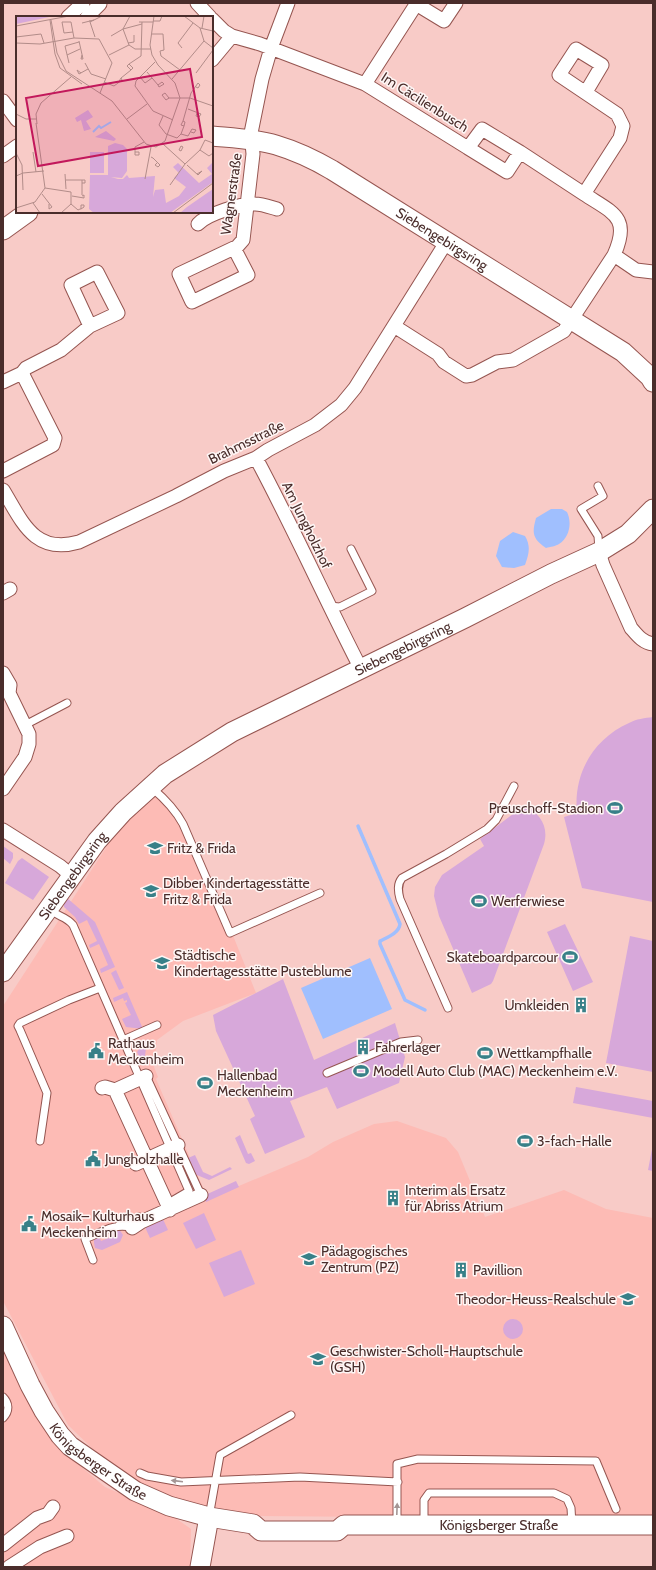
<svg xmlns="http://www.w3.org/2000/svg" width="656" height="1570" viewBox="0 0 656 1570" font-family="Cabin,sans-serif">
  <rect width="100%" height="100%" fill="#f8cbc7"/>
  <path fill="#fdbbb5" d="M157 784 178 810 216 893 256 993 183 1021 157 1040 154 1067 158 1077 156 1079 208 1199 308 1157 333 1142 374 1124 397 1121 446 1138 458 1152 485 1217 564 1190 606 1209 653 1218V1519L238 1516 175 1498 137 1484 100 1456 68 1425 3 1301V1006L124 820Z
    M3 1346 65 1453 105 1487 174 1517 191 1529 190 1567H3Z"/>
  <path fill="#d7a8da" d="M653 717V902L582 888 564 817 577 813C573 774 593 739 629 723 636 719 645 718 653 717Z
    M525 805C540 814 549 826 544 844L493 981 491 984 472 993 439 916 434 896 435 887 442 875 484 846 480 839Z
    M3 846 13 853V858L10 864 3 858Z
    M22 858 49 877 33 900 5 883 18 861Z
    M67 898 95 922 115 967 101 973 100 969 108 965 99 944 90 948 89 945 97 941 87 920 79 924 75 917 64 907V902Z
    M565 924 593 982 573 991 547 932Z
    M630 936 653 941V1072L606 1063Z
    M116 970 124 988 119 990 111 973Z
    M283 979 314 1060 395 1023 405 1057 399 1083 337 1109 327 1087 290 1101 305 1137 265 1154 250 1119 255 1116 216 1031 213 1015Z
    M127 992 143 1029 126 1027 122 1019 131 1015 125 1003 127 1002V1000L124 1001 123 998 114 1002 113 998Z
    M147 1039 144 1065H143L137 1052Z
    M576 1087 653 1101V1118L573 1103Z
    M240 1135 248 1154 251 1153 255 1161 249 1164 246 1163 235 1138Z
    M653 1144V1171L648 1170Z
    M195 1155 203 1172 212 1176 230 1167 232 1169 209 1180 192 1173 186 1159Z
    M236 1181 239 1187 206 1202 203 1196Z
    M204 1213 216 1240 196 1249 183 1223Z
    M162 1217 168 1230 150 1238 144 1225Z
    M119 1229 123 1235 120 1242 102 1250 95 1248 94 1243V1240L99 1236 101 1241 114 1236 111 1230Z
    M241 1250 255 1284 224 1297 209 1263Z
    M503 1329a10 10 0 1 1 20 0a10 10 0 1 1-20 0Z"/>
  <path fill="#a0bffe" d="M551 509H562L567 512C572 522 570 537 559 544 556 546 550 547 546 548 532 538 532 533 536 518Z
    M513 532 525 536C531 546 529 554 525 565L514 568 502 567 496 556 500 541Z
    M370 958 392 1009 323 1039 301 988Z"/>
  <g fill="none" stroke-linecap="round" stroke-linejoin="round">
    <path stroke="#a0bffe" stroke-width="3.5" d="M358 826 400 924C399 933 388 937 380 941V944L405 1000 425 1010"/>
    <defs>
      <path id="lane" d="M598 486 603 496 581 509 598 536 599 550
        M329 606 340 607 372 591 351 549
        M25 725 67 703
        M152 788C165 799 175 809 183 824L230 933 320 893
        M49 909C58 917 66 916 73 925L189 1191 165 1205
        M448 1008 400 899C398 891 397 884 402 878L446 854 487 829 496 820 514 786
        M123 1040 157 1025
        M327 1073 401 1042 418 1040
        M146 1076 201 1195
        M40 1141 47 1093 20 1030 18 1026 20 1023 69 1000 100 988
        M119 1225 139 1217
        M93 1260 85 1239C100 1233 116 1222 132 1228L134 1225
        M3 1397C9 1403 10 1411 3 1418
        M140 1473 147 1476 181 1482 300 1477 398 1482
        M209 1517 220 1455 291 1415
        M424 1517V1500L429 1493H554L567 1499 571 1508 572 1525
        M397 1525V1464L418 1459 596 1461 616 1509"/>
      <path id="street" d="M197 3 210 17
        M416 4 444 21 456 3
        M68 17 83 3
        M87 17 100 4 99 3
        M212 19 224 31 232 36 260 44 365 84 468 148
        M212 60 232 36
        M365 84 417 3
        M3 101 17 120
        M520 152 507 172 468 148 482 129 520 152 584 194
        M3 156 17 146
        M198 224C207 214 242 203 255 204 262 204 270 207 277 209
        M234 248 248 275 192 302 179 274Z
        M235 249 243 240 253 154 251 133 262 79 271 48 288 3
        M614 255 636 270 653 272
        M97 272 118 313 90 326 71 285Z
        M394 326 438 354 444 362 466 376 472 375 497 362 513 360 564 331 614 255C631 217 613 213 584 194L620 138 623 126 617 114 559 75 576 49 602 65 586 92
        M3 382 22 373 26 368 61 350 90 326
        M256 458C293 527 325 599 361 669
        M3 471 53 445 55 438 22 373
        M3 490C22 521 34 555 79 542L176 496 224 471 256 458 268 450 315 425 341 405 355 388 447 241
        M599 552 603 565 631 628C637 635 643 643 653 644
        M3 593 10 589
        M3 673 10 685 9 693 29 734V744L25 757 3 789
        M3 830 60 866 72 876
        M146 1076 115 1090 170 1210
        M102 1088 105 1087 115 1090
        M136 1164 178 1145
        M132 1228 141 1222 201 1195
        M3 1545 37 1518 48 1514 53 1507
        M9 1567 40 1547 67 1536"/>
      <g id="secondary">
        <path id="s1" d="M212 136C233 138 256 139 276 145 296 151 315 160 332 170L623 352 650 377 653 382"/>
        <path d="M3 230 28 212"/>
        <path id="s2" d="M3 972 97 841 123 812 165 774 232 732 465 618 551 574 599 552 628 534 653 509"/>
        <path id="s3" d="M3 1326 30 1385 44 1411 60 1435 70 1446 135 1491 169 1506 209 1517 253 1524 261 1531H337L344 1525H653"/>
        <path d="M200 1567 209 1517"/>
      </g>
    </defs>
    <use href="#lane" stroke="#955550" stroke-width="9"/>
    <use href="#street" stroke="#955550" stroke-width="15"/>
    <use href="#secondary" stroke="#955550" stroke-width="21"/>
    <use href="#lane" stroke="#fff" stroke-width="7"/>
    <use href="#street" stroke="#fff" stroke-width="13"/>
    <use href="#secondary" stroke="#fff" stroke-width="19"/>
  </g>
  <defs><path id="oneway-solid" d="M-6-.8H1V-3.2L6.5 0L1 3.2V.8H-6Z"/></defs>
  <g fill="#a49695">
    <use href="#oneway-solid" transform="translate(177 1481) rotate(-173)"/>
    <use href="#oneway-solid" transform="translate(397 1509) rotate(-88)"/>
  </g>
  <defs>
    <symbol id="stadium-bare" viewBox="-9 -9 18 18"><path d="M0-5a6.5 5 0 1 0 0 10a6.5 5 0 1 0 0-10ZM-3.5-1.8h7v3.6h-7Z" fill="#388088" stroke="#fef6f5" stroke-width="2.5" paint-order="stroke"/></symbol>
    <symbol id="school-bare" viewBox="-9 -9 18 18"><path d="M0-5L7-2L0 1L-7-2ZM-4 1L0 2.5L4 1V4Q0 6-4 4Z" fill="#388088" stroke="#fef6f5" stroke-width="2.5" paint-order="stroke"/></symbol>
    <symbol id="building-bare" viewBox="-9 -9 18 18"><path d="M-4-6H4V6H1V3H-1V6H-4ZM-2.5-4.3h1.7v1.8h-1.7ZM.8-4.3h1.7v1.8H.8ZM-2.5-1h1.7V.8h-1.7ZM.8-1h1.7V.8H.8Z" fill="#388088" stroke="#fef6f5" stroke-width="2.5" paint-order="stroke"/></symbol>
    <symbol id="civic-bare" viewBox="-9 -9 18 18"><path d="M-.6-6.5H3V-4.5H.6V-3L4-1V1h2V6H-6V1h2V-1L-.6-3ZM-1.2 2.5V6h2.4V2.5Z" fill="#388088" stroke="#fef6f5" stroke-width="2.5" paint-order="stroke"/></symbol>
  </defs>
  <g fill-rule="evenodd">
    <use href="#stadium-bare" x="604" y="797" width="22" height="22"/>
    <use href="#school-bare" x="144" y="837" width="22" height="22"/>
    <use href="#school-bare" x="140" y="880" width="22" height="22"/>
    <use href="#stadium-bare" x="468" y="890" width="22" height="22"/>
    <use href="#stadium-bare" x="559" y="946" width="22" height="22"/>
    <use href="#school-bare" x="151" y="952" width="22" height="22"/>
    <use href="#building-bare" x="570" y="994" width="22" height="22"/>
    <use href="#building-bare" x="352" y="1036" width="22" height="22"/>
    <use href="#civic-bare" x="85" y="1040" width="22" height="22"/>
    <use href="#stadium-bare" x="474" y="1042" width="22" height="22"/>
    <use href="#stadium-bare" x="350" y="1060" width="22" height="22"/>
    <use href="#stadium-bare" x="194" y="1072" width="22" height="22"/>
    <use href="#stadium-bare" x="514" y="1130" width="22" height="22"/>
    <use href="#civic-bare" x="82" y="1148" width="22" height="22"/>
    <use href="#building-bare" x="382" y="1187" width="22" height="22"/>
    <use href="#civic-bare" x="18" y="1213" width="22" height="22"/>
    <use href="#school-bare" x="298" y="1248" width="22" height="22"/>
    <use href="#building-bare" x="450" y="1259" width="22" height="22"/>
    <use href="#school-bare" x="617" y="1288" width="22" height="22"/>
    <use href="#school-bare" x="307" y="1348" width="22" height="22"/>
  </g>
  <g text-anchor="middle" stroke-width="3" stroke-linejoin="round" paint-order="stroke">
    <g font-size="14" fill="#4a2d2b" stroke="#fef6f5">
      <text transform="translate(425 102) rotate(32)" y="5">Im Cäcilienbusch</text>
      <text transform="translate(231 194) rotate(-82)" y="5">Wagnerstraße</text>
      <text dy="5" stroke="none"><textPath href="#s1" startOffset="256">Siebengebirgsring</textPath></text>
      <text transform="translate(246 442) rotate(-26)" y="5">Brahmsstraße</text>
      <text transform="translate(307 525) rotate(64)" y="5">Am Jungholzhof</text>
      <text dy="5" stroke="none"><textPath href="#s2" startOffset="526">Siebengebirgsring</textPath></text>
      <text dy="5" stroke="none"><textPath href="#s2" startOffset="119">Siebengebirgsring</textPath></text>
      <text dy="5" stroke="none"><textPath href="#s3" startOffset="170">Königsberger Straße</textPath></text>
      <text dy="5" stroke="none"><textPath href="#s3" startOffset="591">Königsberger Straße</textPath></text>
    </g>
    <g font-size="14" fill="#4a2d2b" stroke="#fef6f5" text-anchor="start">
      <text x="603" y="813" text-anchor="end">Preuschoff-Stadion</text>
      <text x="167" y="853">Fritz &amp; Frida</text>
      <text x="163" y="888">Dibber Kindertagesstätte<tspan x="163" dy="16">Fritz &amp; Frida</tspan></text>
      <text x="491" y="906">Werferwiese</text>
      <text x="174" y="960">Städtische<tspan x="174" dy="16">Kindertagesstätte Pusteblume</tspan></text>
      <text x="558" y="962" text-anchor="end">Skateboardparcour</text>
      <text x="569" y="1010" text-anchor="end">Umkleiden</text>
      <text x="108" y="1048">Rathaus<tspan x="108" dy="16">Meckenheim</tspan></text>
      <text x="375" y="1052">Fahrerlager</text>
      <text x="497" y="1058">Wettkampfhalle</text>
      <text x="373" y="1076">Modell Auto Club (MAC) Meckenheim e.V.</text>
      <text x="217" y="1080">Hallenbad<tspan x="217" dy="16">Meckenheim</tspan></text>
      <text x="537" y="1146">3-fach-Halle</text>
      <text x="105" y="1164">Jungholzhalle</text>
      <text x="405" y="1195">Interim als Ersatz<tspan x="405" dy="16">für Abriss Atrium</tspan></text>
      <text x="41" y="1221">Mosaik– Kulturhaus<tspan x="41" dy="16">Meckenheim</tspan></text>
      <text x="321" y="1256">Pädagogisches<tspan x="321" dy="16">Zentrum (PZ)</tspan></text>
      <text x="473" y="1275">Pavillion</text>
      <text x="616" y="1304" text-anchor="end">Theodor-Heuss-Realschule</text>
      <text x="330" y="1356">Geschwister-Scholl-Hauptschule<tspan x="330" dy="16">(GSH)</tspan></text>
    </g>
  </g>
  <g transform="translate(16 16)">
    <rect width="197" height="197" fill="#f8cbc7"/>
    <path d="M0 0H38L0 8ZM72 94 77 101 70 105 75 113 68 115 65 104 61 106 59 102ZM90 115 100 123 98 125 79 121ZM99 127 107 129 111 133V155L106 162 95 161 102 163H107L111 159 113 162 139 160 137 181 139 174 148 173 150 187 163 180 170 171 158 162 163 157 157 151 162 147 183 167 196 158 191 152 197 146V166L154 197H78L73 193 74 159H92V130ZM74 136H88V157H74ZM197 173V197H164L171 191Z" fill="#d7a8da"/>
    <path fill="none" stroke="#a0bffe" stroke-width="2" d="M77 116 83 110 85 112 95 106"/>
    <path fill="none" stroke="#b28c89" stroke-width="1" d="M114 0 107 13 113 29 119 33H135M168 0 184 12 197 15M34 4 39 38 44 52 66 68M35 4 41 37 50 55 96 85 130 128 140 131 149 125 164 82 159 67 142 49 136 39 134 29 138 0M74 4V6L86 0M137 5H144L146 0M74 6 79 21M123 6H137M66 7 78 4M0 10 53 0M184 12 188 25 197 32M186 12 188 0M57 16 48 17 46 6H55L58 22M136 18H147L148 34 144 35 145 40 164 54M95 20 107 13 126 8M0 21 25 18 28 27M63 25 67 43H65L66 39M0 27 24 28 58 22 83 23 96 47 84 77M112 27 118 26V19M166 32 162 27 177 7M51 39 64 33M93 39 113 29M139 46 120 65 119 70 137 95 157 104M53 47 49 30 63 26M69 47 75 58 90 63M113 48 125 40 126 6M131 56 142 69M65 57 61 54 63 58 72 53M180 57 197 34M124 61 129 67 136 62M105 62 115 54 117 52 113 48 111 50 115 54M156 63 188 25M88 66 98 70 106 64 105 62 102 67M143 71 148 68 146 66 142 69 143 71M149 77 153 82 150 84 146 79ZM152 82H174L197 90M172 93 185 98 183 101 180 100 181 97M0 98 10 103H20M147 100 143 109 150 118 161 122 165 118 172 120 176 113 180 114 178 117 175 116M111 103 131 88M167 105 175 77 182 67 184 69 182 72 180 71M21 108 20 98 25 87 55 61M165 118 168 110 169 106 167 105 165 109 168 110M147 128 169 148 154 169M165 130 167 131 165 135 163 134ZM184 134 193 140 197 137M17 136 20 156M119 136V131L128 126M119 136H123V139H119ZM0 137 6 149 7 174M135 141 137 142 144 149 142 151 139 149 141 147M169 148 184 134 189 124 197 127M171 149 182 159 186 155 181 158M49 158 50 173M0 160 7 157 28 155M129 163 135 131M50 164H66M66 167V164H69V167H66V179M29 172 55 176V188L45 197M26 178 36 191 33 193V188M56 180 68 182V179L66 180M17 187 24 197M55 188 62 194 64 193H65L68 191V189H65V193M0 192 19 186 29 172 20 107M157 197 197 167"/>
    <path fill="#c2185b" fill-opacity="0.15" stroke="#c2185b" stroke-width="2" d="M174 53 186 121 22 150 10 82Z"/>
    <rect width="197" height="197" fill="none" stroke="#4a2d2b" stroke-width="2"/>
  </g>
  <rect width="656" height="1570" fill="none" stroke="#4a2d2b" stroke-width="8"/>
</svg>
